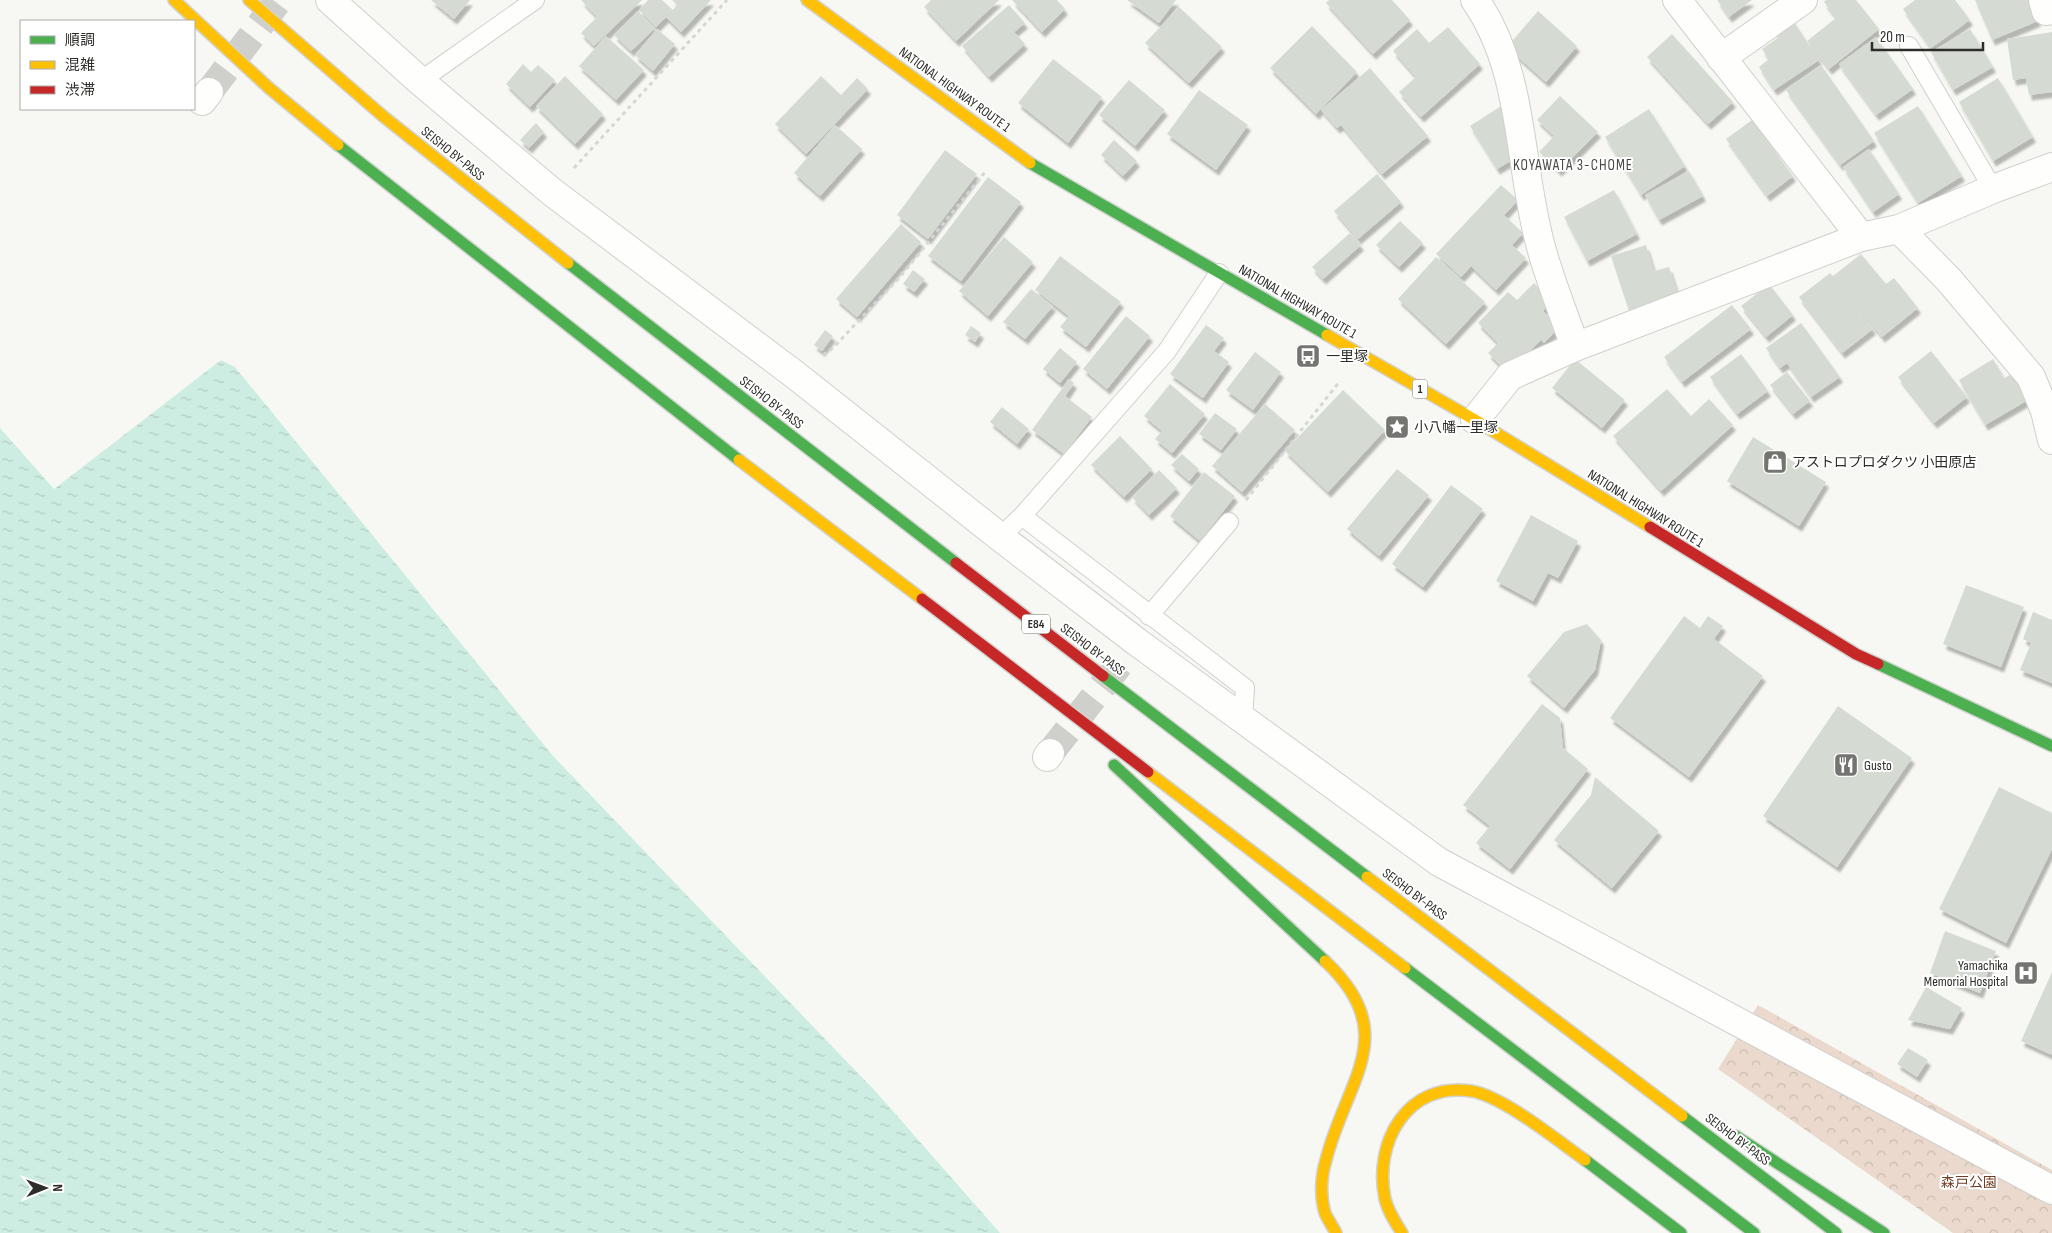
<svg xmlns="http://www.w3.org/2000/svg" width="2052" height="1233" viewBox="0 0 2052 1233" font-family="'Sofia Sans Condensed','Noto Sans JP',sans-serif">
  <defs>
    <pattern id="park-crowns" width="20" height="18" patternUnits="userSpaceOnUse" patternTransform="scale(1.25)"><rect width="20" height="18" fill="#ebd9ce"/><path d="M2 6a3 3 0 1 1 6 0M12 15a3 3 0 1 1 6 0" fill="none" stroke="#cabbb1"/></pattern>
    <pattern id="water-ripples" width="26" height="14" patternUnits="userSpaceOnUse" patternTransform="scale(1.25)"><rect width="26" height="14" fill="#ceede2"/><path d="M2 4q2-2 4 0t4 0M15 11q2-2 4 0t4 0" fill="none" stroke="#b1ccc2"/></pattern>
    <filter id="shadow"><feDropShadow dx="3" dy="5.5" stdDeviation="1" flood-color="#0004"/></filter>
  </defs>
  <rect width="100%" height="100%" fill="#f7f8f3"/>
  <path fill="url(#park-crowns)" d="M1758 1005 2052 1170V1233H1953L1718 1069Z"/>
  <path fill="url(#water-ripples)" d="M221 360 235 367 553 756 877 1093 1000 1233H0V428L54 489Z"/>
  <path fill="#d5dbd3" filter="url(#shadow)" d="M431 0H470L454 19Z
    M581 0H642L594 46 581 33 597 17Z
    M648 0H662L673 10 677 5 672 0H711L681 32 666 17 656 27 639 10Z
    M931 0H999L956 41 924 7Z
    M1012 0H1057L1065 9 1042 32Z
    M1127 0H1176L1159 23Z
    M1329 0H1392L1410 20 1373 54 1326 3Z
    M1717 0H1752L1729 17Z
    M1826 0H1856L1879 29 1829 69 1807 41 1836 18 1824 2Z
    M1915 0H1955L1970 20 1931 48 1903 9Z
    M1975 0H2029L2038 21 1992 40Z
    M1009 5 1025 23 1014 32 1025 44 989 77 962 46Z
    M1179 7 1222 47 1189 83 1145 43Z
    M638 11 655 28 631 51 614 35Z
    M1538 11 1577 46 1546 82 1507 47Z
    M1790 16 1819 60 1774 90 1759 67 1769 59 1762 49 1779 37 1772 28Z
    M1312 26 1357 72 1316 114 1270 68Z
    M1448 27 1480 64 1421 117 1399 92 1416 77 1393 51 1417 29 1429 43Z
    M657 29 675 44 653 71 635 55Z
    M1970 29 1993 67 1953 90 1931 52Z
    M2052 32V92L2029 95 2026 78 2013 80 2007 39Z
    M1672 34 1733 102 1708 124 1647 57Z
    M606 36 644 70 616 100 579 66Z
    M1876 37 1913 89 1876 115 1839 64Z
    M1053 59 1102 97 1068 143 1018 103Z
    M523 64 531 72 538 65 555 80 530 107 506 84Z
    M1821 65 1874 141 1840 165 1786 90Z
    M1370 68 1428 136 1382 174 1341 125 1337 128 1321 110Z
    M565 76 603 114 575 144 536 106Z
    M821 76 841 95 857 78 868 89 806 154 775 124Z
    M1998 78 2033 137 1993 161 1959 102Z
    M1129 80 1165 110 1135 146 1099 115Z
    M1199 90 1248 125 1216 170 1167 134Z
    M1560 96 1598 132 1559 171 1539 152 1554 136 1537 120Z
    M1501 106 1520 136 1517 157 1497 169 1470 126Z
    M1918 106 1962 176 1918 203 1874 133Z
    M1649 109 1685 166 1641 195 1605 137Z
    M1752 120 1793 176 1767 196 1726 139Z
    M536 123 544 132 529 148 520 140Z
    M835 125 862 149 820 196 794 173Z
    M1114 140 1137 161 1123 176 1101 155Z
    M1869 149 1899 194 1873 212 1843 167Z
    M945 150 977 174 928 239 897 215Z
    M1689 171 1703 196 1659 220 1645 195Z
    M1377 174 1401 202 1358 239 1334 211Z
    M988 177 1021 202 961 281 928 256Z
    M1501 185 1518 200 1504 215 1523 233 1512 245 1526 258 1496 290 1471 266 1461 277 1436 254Z
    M1614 190 1637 234 1587 261 1564 217Z
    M1400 221 1423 243 1399 267 1376 245Z
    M901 224 921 242 857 317 836 299Z
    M1350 233 1361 245 1323 279 1312 267Z
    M1004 237 1033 262 988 316 959 291Z
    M1646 245 1654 271 1669 267 1679 299 1630 314 1611 256Z
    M1861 254 1886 284 1894 278 1918 308 1882 337 1842 288 1873 329 1842 353 1799 297 1830 273 1833 276Z
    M1060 256 1121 302 1086 347 1060 327 1069 316 1035 290Z
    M1436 257 1485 302 1446 344 1398 299Z
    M913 270 925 279 914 292 903 284Z
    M1534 283 1552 301 1543 311 1559 327 1544 343 1541 340 1508 373 1488 353 1498 343 1478 323 1508 292 1517 300Z
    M1769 284 1793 315 1766 337 1741 306Z
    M1031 289 1053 306 1025 339 1003 322Z
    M1732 305 1751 329 1682 382 1664 357Z
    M1126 316 1150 336 1107 389 1083 369Z
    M1801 323 1840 377 1811 397 1787 363 1780 368 1766 348Z
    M1206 325 1224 338 1214 351 1229 362 1203 398 1170 374Z
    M971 326 981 333 975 342 965 335Z
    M825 330 833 336 822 351 814 345Z
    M1060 348 1077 362 1060 383 1043 369Z
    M1931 351 1967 397 1934 423 1898 377Z
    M1255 352 1281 372 1253 410 1226 390Z
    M1741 354 1768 391 1737 414 1710 377Z
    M1575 359 1625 400 1602 428 1552 388Z
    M1993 359 2004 378 2012 374 2028 400 1985 425 1959 380Z
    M1787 372 1810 401 1793 414 1770 385Z
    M1069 379 1074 383 1065 396 1092 417 1064 454 1032 430Z
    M1170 384 1205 414 1172 453 1155 439 1162 431 1144 416Z
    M1667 389 1691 416 1709 399 1733 425 1661 491 1613 436Z
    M1343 390 1385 430 1328 492 1285 451Z
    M1265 404 1295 430 1242 492 1212 466Z
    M1002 407 1029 429 1017 444 990 422Z
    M1215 413 1237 429 1221 450 1199 434Z
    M1120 436 1152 469 1124 497 1091 465Z
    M1753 437 1826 482 1799 526 1727 481Z
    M1182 454 1199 469 1189 481 1171 465Z
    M1397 469 1429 495 1379 556 1347 529Z
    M1159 470 1177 488 1149 515 1132 497Z
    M1204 472 1235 496 1200 541 1170 516Z
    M1451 485 1483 509 1423 587 1392 564Z
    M1531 515 1578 541 1558 578 1548 573 1533 601 1496 581Z
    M1966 585 2024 607 2001 667 1943 644Z
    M2033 612 2052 620V683L2020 670 2031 643 2023 639Z
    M1684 616 1700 628 1708 616 1723 626 1714 639 1763 676 1689 777 1610 718Z
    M1587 624 1601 640 1595 670 1564 708 1527 676 1564 632Z
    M1542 704 1560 718 1563 748 1588 769 1510 869 1476 843 1490 826 1463 805Z
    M1838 706 1912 758 1837 867 1763 816Z
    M1595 777 1659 831 1612 888 1554 840 1591 795Z
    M1999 787 2052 813V849L2006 943 1939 909Z
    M1945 931 1996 951 1980 993 1930 973Z
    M2052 972V1055L2021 1041Z
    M1926 987 1962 1008 1950 1029 1908 1020Z
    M1908 1048 1928 1060 1917 1077 1897 1064Z"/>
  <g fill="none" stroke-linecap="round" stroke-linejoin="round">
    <path stroke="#cfcfcb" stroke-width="28" stroke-dasharray="28 14" stroke-linecap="butt" d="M209 92 279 0
      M1050 753 1127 655"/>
    <defs>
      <path id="lane" d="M1909 46 1993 189
        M420 81 535 0
        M1022 516 1167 351 1219 273
        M1000 537 1022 516 1245 688 1243 719
        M1149 616 1229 522"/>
      <path id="street" d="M330 0 420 81 552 192 794 374 1000 537 1137 642 1439 862 2052 1190
        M1475 0C1525 71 1518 166 1541 247 1550 281 1564 314 1575 347
        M2043 0 2046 11 2052 10
        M1721 58 1803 0
        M202 101 209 92
        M1899 229 1949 280 2031 377 2045 411 2052 440
        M1861 237 1899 229 1993 189 2052 167
        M1475 420 1510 376 1575 347 1861 237 1677 0
        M1047 757 1050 753"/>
      <path id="fast" d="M338 145 739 460
        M1030 163 1327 335
        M568 263 956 563
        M1878 664 2052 746
        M1103 676 1367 877
        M1114 765 1325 961
        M1405 968 1754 1233
        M1682 1116 1836 1233
        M1736 1136 1884 1233
        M1585 1160 1681 1233"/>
      <path id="slow" d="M174 0 269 88 338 145
        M249 0 384 117 568 263
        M807 0 1030 163
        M1327 335 1475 420 1650 527
        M739 460 922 599
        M1148 772 1405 968
        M1367 877 1682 1116
        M1325 961C1403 1034 1346 1080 1326 1160 1321 1176 1320 1196 1325 1213 1328 1220 1333 1227 1336 1233
        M1402 1233C1395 1222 1388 1211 1385 1199 1373 1142 1408 1081 1471 1091 1503 1096 1558 1141 1585 1160"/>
      <path id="jam" d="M1650 527 1856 654 1878 664
        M956 563 1103 676
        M922 599 1148 772"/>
    </defs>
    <use href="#lane" stroke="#cfd0cc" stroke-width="20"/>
    <use href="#street" stroke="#cfd0cc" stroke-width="30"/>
    <use href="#fast" stroke="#d2d3d0" stroke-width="14"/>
    <use href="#slow" stroke="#d2d3d0" stroke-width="14"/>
    <use href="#jam" stroke="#d2d3d0" stroke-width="14"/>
    <path stroke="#d6d6d5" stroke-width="3" stroke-dasharray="4 4" stroke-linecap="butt" d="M574 168 727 0
      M823 355 833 348 899 278 986 171
      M1246 500 1340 381"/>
    <use href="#lane" stroke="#fefefd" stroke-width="18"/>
    <use href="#street" stroke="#fefefd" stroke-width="28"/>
    <use href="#fast" stroke="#4caf50" stroke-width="11"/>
    <use href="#slow" stroke="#ffc107" stroke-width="11"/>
    <use href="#jam" stroke="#c62828" stroke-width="11"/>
  </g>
  <defs>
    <symbol id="bus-square" viewBox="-11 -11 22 22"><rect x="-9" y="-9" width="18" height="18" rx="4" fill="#747470" stroke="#fff"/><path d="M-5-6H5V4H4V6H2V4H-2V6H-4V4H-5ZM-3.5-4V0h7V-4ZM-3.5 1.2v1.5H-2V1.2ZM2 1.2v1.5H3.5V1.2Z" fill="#fff"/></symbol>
    <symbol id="sight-square" viewBox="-11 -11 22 22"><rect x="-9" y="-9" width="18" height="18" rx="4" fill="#747470" stroke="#fff"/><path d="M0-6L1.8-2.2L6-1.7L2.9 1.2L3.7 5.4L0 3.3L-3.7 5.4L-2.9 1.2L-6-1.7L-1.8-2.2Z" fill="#fff"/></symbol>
    <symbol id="shop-square" viewBox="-11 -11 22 22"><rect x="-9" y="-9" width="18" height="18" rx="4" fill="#747470" stroke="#fff"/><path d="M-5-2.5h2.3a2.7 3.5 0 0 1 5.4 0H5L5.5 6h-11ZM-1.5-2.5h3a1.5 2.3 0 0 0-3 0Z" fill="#fff"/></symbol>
    <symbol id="restaurant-square" viewBox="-11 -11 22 22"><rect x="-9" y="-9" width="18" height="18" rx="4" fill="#747470" stroke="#fff"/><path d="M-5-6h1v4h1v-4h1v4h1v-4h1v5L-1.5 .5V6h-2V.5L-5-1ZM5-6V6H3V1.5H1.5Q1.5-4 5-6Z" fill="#fff"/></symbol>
    <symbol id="hospital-square" viewBox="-11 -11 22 22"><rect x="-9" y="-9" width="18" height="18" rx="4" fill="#747470" stroke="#fff"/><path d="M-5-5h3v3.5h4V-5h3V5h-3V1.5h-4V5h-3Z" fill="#fff"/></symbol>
  </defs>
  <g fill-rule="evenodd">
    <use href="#bus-square" x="1294" y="342" width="28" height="28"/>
    <use href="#sight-square" x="1383" y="413" width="28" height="28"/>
    <use href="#shop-square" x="1761" y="448" width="28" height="28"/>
    <use href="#restaurant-square" x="1832" y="751" width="28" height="28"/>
    <use href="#hospital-square" x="2012" y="959" width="28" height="28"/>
  </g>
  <g text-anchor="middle" stroke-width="4" stroke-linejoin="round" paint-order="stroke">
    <g fill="#fff" stroke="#6c6c6a" stroke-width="1">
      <rect x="1412.5" y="379.5" width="15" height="19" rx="4"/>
      <rect x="1022" y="614.5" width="28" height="19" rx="4"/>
    </g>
    <g font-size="12" font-weight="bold" fill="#2d2d2a">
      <text x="1420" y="393">1</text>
      <text x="1036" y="628">E84</text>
    </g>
    <g font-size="14" fill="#2d2d2a" stroke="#fff">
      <text transform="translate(955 89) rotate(36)" y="5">NATIONAL HIGHWAY ROUTE 1</text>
      <text transform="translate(453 153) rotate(39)" y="5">SEISHO BY-PASS</text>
      <text transform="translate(1298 301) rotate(30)" y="5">NATIONAL HIGHWAY ROUTE 1</text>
      <text transform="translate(772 402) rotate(38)" y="5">SEISHO BY-PASS</text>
      <text transform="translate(1646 508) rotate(32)" y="5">NATIONAL HIGHWAY ROUTE 1</text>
      <text transform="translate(1093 649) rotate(37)" y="5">SEISHO BY-PASS</text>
      <text transform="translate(1415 894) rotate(37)" y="5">SEISHO BY-PASS</text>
      <text transform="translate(1738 1139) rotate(37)" y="5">SEISHO BY-PASS</text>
    </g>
    <g font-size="14" fill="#2d2d2a" stroke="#fff" text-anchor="start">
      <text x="1326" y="361">一里塚</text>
      <text x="1414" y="432">小八幡一里塚</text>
      <text x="1792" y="467">アストロプロダクツ 小田原店</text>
      <text x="1864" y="770">Gusto</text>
      <text x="2008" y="970" text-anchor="end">Yamachika<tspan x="2008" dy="16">Memorial Hospital</tspan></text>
    </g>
    <g font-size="14" fill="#713f26" stroke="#fff">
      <text x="1969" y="1187">森戸公園</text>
    </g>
    <g font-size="15" letter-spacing="1" fill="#4a4b46" stroke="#fff">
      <text x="1573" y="170">KOYAWATA 3-CHOME</text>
    </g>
  </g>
  <rect x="20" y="20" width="175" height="90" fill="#ffffff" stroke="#ababaa"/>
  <rect x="30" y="36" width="25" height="8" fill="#4caf50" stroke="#ababaa"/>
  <text x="65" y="45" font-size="15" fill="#2d2d2a">順調</text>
  <rect x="30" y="61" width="25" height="8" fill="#ffc107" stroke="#ababaa"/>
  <text x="65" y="70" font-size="15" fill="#2d2d2a">混雑</text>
  <rect x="30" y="86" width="25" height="8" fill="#c62828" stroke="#ababaa"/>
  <text x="65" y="95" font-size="15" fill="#2d2d2a">渋滞</text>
  <g transform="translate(45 1188) rotate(89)" stroke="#ffffff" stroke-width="4" paint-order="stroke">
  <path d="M0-4L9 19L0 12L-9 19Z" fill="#2d2d2a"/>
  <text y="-8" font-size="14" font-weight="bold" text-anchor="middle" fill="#2d2d2a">N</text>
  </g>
  <path d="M1872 42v8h111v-8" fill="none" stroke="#2d2d2a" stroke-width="2.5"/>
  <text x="1880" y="42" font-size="15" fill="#2d2d2a" stroke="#ffffff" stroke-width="4" paint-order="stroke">20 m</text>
</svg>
